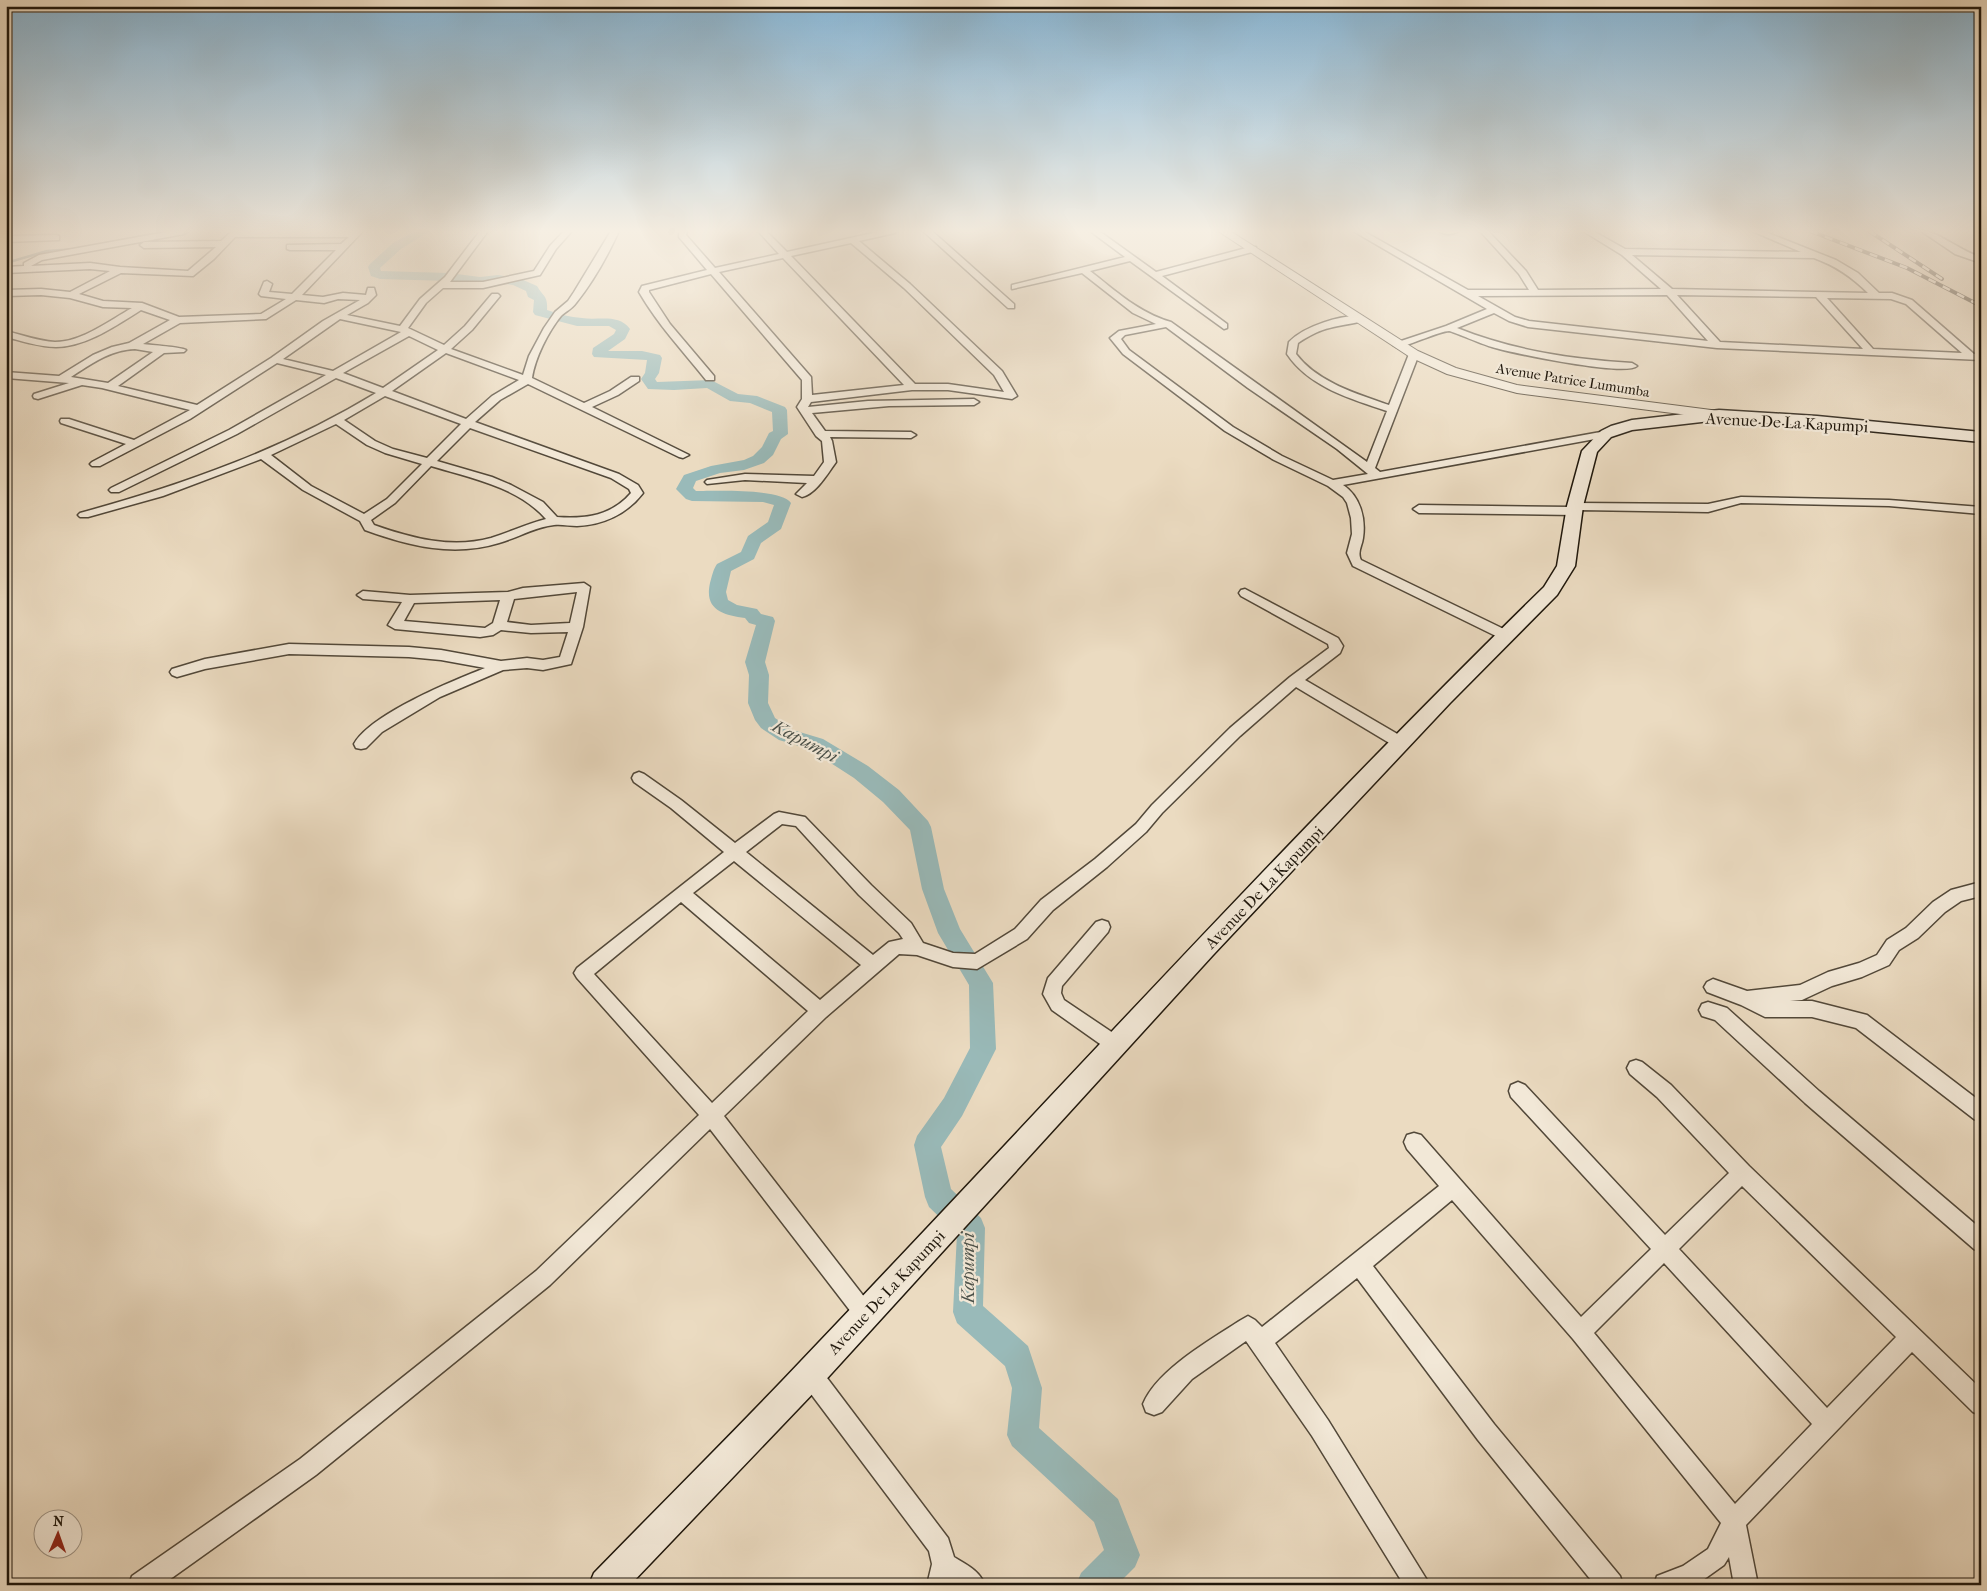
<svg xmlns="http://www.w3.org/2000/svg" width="1987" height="1591" viewBox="0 0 1987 1591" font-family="'IM FELL French Canon',serif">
  <rect width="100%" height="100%" fill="#ebdbc1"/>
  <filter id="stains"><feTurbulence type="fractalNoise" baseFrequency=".004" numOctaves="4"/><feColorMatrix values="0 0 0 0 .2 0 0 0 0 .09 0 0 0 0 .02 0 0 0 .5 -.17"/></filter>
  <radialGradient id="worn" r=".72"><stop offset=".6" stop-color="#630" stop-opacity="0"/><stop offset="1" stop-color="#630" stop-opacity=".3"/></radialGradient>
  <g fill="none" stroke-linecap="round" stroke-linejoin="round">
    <path stroke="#687974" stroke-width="2.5" d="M91 246 167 231
      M6 263 47 251 76 249"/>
    <path fill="#99bab9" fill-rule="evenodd" d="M416 231H430L401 249 380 268 381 271 449 273 480 277 498 275 521 279 537 286C543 297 548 295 547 310 558 314 570 317 582 318 598 321 618 313 630 329L625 339 608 351H642L660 355 662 358 659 373 655 379 657 382 711 380 738 394 757 396 785 407 787 410 788 434 781 439 773 455 764 463 744 470 720 473 696 481 693 488 696 491C715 491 781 488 791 503L781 529 761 543 754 559 731 571 726 592 728 600 737 605 757 609 761 614 773 617 775 621 765 662 769 675 768 703 775 718 793 730 823 739 868 766 899 790 928 821 931 827 944 889 960 929 993 983 996 1049 962 1116 941 1147 951 1189 981 1218 985 1228 983 1306 1028 1346 1042 1388 1039 1428 1118 1499 1140 1555 1135 1567 1117 1585H1076L1081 1573 1104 1550 1094 1522 1012 1446 1007 1435 1012 1388 1005 1366 957 1323 953 1312 957 1234 929 1207 925 1197 914 1145 917 1136 944 1098 970 1048 969 985 938 933 922 889 910 830 883 802 854 778 809 749 779 740 761 728 755 720 748 703 749 675 745 662 756 625 749 623 745 618C723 615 704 610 710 583 712 576 713 570 717 564L741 552 748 536 768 522 774 505 763 502 692 501 686 499 676 489 684 475 711 466 744 460 753 456 762 447 769 433 773 431 772 412 750 403 730 401 707 388 674 390 648 389 641 379 645 373 647 360 594 357 592 354 593 348 614 334 616 330 609 326H577L535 315 533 312 534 300 528 297 526 291 513 285 498 283 480 285 449 281 380 279 371 276 368 267 370 264 393 243Z"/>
    <defs>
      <path id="minor" d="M172 231H188L184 234 42 260 31 266 90 263 120 267 188 271 216 247 144 248 140 245 144 242 221 241 232 231H363L302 295 323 297 343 293 366 295 368 288H374L376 295 368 303 347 315 400 326 420 299 445 277 480 231H488L450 282H483L534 271 550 246 564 231H572L556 249 540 275 483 288H443L426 303 408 328 444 345 465 326 492 294H498L500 296 472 330 451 349 523 375 529 356 544 328 555 312 568 301 574 292 611 231H619C608 255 593 282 576 303 572 309 566 311 561 316 548 332 535 358 532 378L584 403 610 391 631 377H639V381L618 395 592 407 689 455 683 458 679 457 528 384 500 400 475 422 619 474 638 485 643 493C627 514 603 525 577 526 569 526 561 524 554 525 535 527 517 538 499 543 453 557 409 546 365 530L360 521 303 490 261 459 163 496 88 517H80L78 515 80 513C183 485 284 449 376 393L336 378 237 434 119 492H111L109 490 111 488 229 430 326 375 277 363 190 419 100 466H92L90 464 92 462 126 444 61 423 60 421 61 419H69L134 440 190 410 102 388 82 385 38 399 34 398 33 396 34 394 69 383 6 378V372L59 376 93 355 112 347 129 343 170 320 141 310C117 325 86 347 56 347 39 347 22 341 6 337V331C22 335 39 341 55 342 82 342 110 320 132 308L103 307 70 298 41 295 6 296V290L41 289 70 292 110 271 90 269 6 273V267L24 266V263L39 255ZM235 237H349L341 244 287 245V249L290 250H336L292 294 269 292 272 284 267 281 264 282 259 294 261 296 286 299 261 314 179 317 142 303 103 301 79 294 121 273 193 276 214 259ZM338 299 360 300 323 321 271 358 197 405 118 386 164 353 184 352 186 350C182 347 151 345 143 344L180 323 266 319 296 300 324 303ZM340 319 401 332 333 371 283 359ZM409 336 438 350 383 388 343 373ZM135 349 153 352 108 383 71 377C91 364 110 350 135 349ZM446 353 519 380 492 396 466 419 392 391ZM385 396 461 424 427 458 393 449 375 441 344 420ZM336 424 367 445 385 453 422 464 387 499 364 514 311 486 271 455ZM470 428 611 478 629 489 631 493C611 516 586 519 557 517L543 502 511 485 492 477 437 461ZM431 466C471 478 518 487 546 519 527 524 510 532 491 538 451 549 411 538 374 525L371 520 395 503Z
        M679 231H687L686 235 715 268 779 254 758 231H766L787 252 882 231H896L895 233 859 241 910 284 1002 371 1017 396 1012 399 948 390H912L811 402 808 407 868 401 974 399 979 402 974 405 889 406 812 413 825 431 911 432 916 435 911 438 830 437 832 441 836 462C828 473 816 494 802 497L796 494 807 483 745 480 707 484 705 482 707 480 745 474 814 476 824 462 822 441 816 436 797 407 802 399V380L711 274 649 290V292L670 324 714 376V380H706C683 351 658 325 639 292L642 286 707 270 679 237ZM851 243 904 288 994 375 1004 392 948 384H915L791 256ZM783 258 904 385 812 395 811 377 719 272Z
        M923 231H932L1014 304V308H1008Z
        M1090 231H1099L1156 272 1250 247H1256V251L1162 276 1227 324V328L1224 329 1130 261 1090 271C1116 291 1139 313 1171 322L1367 462 1387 411C1351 399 1309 387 1287 354L1289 342C1303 327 1343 313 1363 317V321C1334 328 1325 325 1298 343L1296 354C1317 382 1357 394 1389 405L1409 354 1411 352H1417L1419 354 1375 468 1380 472 1606 431 1610 432 1611 434 1610 436 1606 437 1343 485C1360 496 1366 518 1363 538 1362 546 1357 552 1361 560L1512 633 1514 636 1512 639H1502L1353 566 1347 553 1352 534 1351 518 1347 503 1343 497 1328 486 1274 460 1225 431 1123 354 1110 338 1119 331 1156 324 1133 313 1082 273 1012 289V285L1125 257ZM1166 327 1248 388 1337 449 1368 474 1333 480 1282 456 1233 427 1129 350 1121 339 1125 335Z
        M1353 231H1363L1468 290H1529L1519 274 1480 231H1488L1526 271 1538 290 1661 289 1622 255 1583 231H1593L1625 249 1801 252 1752 231H1763L1836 260 1858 273 1879 293H1892L1912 300 1974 354H1981V360L1717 348 1528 327 1509 321 1494 313 1457 328C1514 351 1572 359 1632 363L1637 366C1625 377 1512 353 1492 347 1483 345 1455 332 1449 331 1441 331 1409 345 1398 348L1393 345 1395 343 1446 326 1487 309ZM1632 255 1814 258C1836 266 1852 277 1868 293L1672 289ZM1667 295 1708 341 1529 321 1515 317 1478 296ZM1677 295 1816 297 1863 349 1720 342ZM1827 298 1891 299 1906 304 1962 353 1873 349Z
        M1439 231H1458C1454 235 1443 235 1439 231Z
        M1921 231C1936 230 1962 252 1981 257V263L1955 254Z
        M56 235 59 236V240L6 242V236Z
        M1741 497 1889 500 1981 507V514L1889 506 1741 503 1708 512 1580 510 1579 513 1575 515 1419 513 1413 509 1419 505 1570 507 1571 504 1575 503 1708 504Z
        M584 583 590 587 583 627 571 664 543 670 527 668 503 670 440 697 382 732 366 748 361 749 356 748 354 744C371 714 452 681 485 668L441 660 409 657 289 654 205 669 177 677 172 675 170 672 172 669 205 659 289 644 409 647 441 650 501 661 527 658 543 660 560 657 568 632 531 633 501 630 493 635 480 637 395 629 388 625 402 602 363 599 357 595 363 591 410 595 508 592 523 588ZM577 592 570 623 531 625 507 622 514 599ZM500 600 493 623 485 628 404 621 414 603Z
        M1245 589 1338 638 1343 646 1340 653 1305 680 1406 739 1408 743 1406 747 1401 748 1396 747 1296 687 1240 736 1162 813 1146 832 1107 867 1053 910 1027 939 977 969 953 967 917 955 899 954 826 1017 724 1116 872 1307 875 1314 872 1321 865 1324 858 1321 710 1129 550 1285 316 1475 162 1585H129L132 1576 300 1459 536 1271 699 1115 577 978 574 973 577 968 724 852 671 808 634 782 632 778 634 774 639 772 644 774 681 800 735 843 774 814 779 812 805 817 871 885 911 923 923 943 953 953 975 954 1015 929 1041 900 1095 859 1136 824 1152 805 1230 728 1290 677 1329 648 1328 644 1241 596 1239 593 1241 590ZM782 824 796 826 859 895 899 933 903 939 889 942 873 955 746 852ZM734 861 861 965 820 1000 693 893ZM681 902 808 1011 712 1103 594 974Z
        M1981 882V896L1961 901 1945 912 1918 938 1899 950 1889 965 1862 977 1832 986 1802 1000 1790 1001H1812L1867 1015 1981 1102V1122L1974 1119 1856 1028 1812 1017H1765L1741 1005 1707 992 1704 987 1707 982 1713 979 1747 991 1800 985 1828 972 1859 963 1877 955 1887 940 1906 928 1933 902 1951 890Z
        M1102 920 1108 922 1110 927 1108 932 1062 986 1061 993 1064 1000 1122 1039 1125 1045 1122 1051 1116 1053 1110 1051 1052 1010 1043 994 1048 978 1096 922Z
        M1708 1002 1727 1008 1819 1091 1981 1229V1252L1974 1249 1805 1103 1715 1020 1702 1016 1699 1010 1702 1004Z
        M1636 1060 1642 1062 1671 1085 1749 1166 1981 1389V1415L1973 1412 1912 1352 1746 1525 1758 1585H1734L1729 1557 1724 1565 1696 1585H1654L1657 1576 1683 1566 1708 1549 1721 1523 1573 1339 1452 1200 1373 1266 1494 1424 1620 1576 1623 1585H1595L1478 1440 1357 1278 1275 1343 1328 1420 1430 1585H1404L1312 1436 1246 1341 1192 1379 1162 1412 1154 1415 1146 1412 1143 1404C1157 1370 1210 1340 1241 1320L1248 1316 1255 1320 1262 1327 1439 1186 1407 1149 1404 1142 1407 1135 1414 1133 1421 1135 1581 1317 1651 1249 1511 1097 1509 1091 1511 1085 1518 1082 1525 1085 1665 1235 1729 1173 1657 1097 1630 1074 1627 1068 1630 1062ZM1742 1186 1896 1337 1827 1408 1679 1249ZM1664 1263 1812 1424 1735 1504 1594 1333Z
        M810 1363 818 1366 948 1538 954 1557C967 1565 979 1570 985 1585H955L952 1583 951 1585H927L932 1564 929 1551 802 1382 799 1374 802 1366Z"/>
      <path id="tertiary" d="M1218 231H1230L1418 351 1456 368 1517 385 1719 411 1726 415 1719 419 1517 393 1447 374 1410 357Z"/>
      <path id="secondary" d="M1719 410 1817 416 1981 432V442L1817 426 1719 420 1632 430 1611 437 1597 452 1583 506 1575 566 1557 595 1450 703 1213 955 821 1385 630 1585H589L594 1573C663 1502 733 1433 801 1361 1048 1102 1288 837 1544 587L1557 566 1567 506 1582 451 1601 431 1611 426 1632 420Z"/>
    </defs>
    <use href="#minor" stroke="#524839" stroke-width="3"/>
    <use href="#tertiary" stroke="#524839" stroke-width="2"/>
    <use href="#secondary" stroke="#1f170c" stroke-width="3"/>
    <use href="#minor" fill="#f2e8d7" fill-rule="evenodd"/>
    <use href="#tertiary" fill="#f2e8d7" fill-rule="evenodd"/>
    <use href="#secondary" fill="#f2e8d7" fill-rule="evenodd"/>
    <defs>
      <path id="rail" d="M1810 231 1907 268 1981 306
        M1869 231 1942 279"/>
    </defs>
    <use href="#rail" stroke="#1f170c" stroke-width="4"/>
    <use href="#rail" stroke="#f2e8d7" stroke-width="2.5" stroke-dasharray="8" stroke-linecap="butt"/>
  </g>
  <linearGradient id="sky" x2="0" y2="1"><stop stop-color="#88b6d5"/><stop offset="0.51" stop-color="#f6efe3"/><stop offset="1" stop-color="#f6efe3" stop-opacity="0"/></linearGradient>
  <rect width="1987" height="453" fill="url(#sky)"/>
  <g text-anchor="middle" stroke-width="4.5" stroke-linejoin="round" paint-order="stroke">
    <g font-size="14" fill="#1f170c" stroke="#f2e8d7">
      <text transform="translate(1573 380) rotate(9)" y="5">Avenue Patrice Lumumba</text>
    </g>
    <g font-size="16" fill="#1f170c" stroke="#f2e8d7">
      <text transform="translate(1787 422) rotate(3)" y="6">Avenue De La Kapumpi</text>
      <text transform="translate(1264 887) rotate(-46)" y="6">Avenue De La Kapumpi</text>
      <text transform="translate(886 1292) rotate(-47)" y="6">Avenue De La Kapumpi</text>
    </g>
    <g font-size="18" font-style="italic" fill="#4a5049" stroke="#f2e8d7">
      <text transform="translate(805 741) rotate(28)" y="6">Kapumpi</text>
      <text transform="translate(968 1268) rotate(-90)" y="6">Kapumpi</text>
    </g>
  </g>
  <rect width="1987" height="1591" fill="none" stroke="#ebdbc1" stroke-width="25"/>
  <rect x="8" y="8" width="1972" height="1576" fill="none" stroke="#1f170c" stroke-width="2.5"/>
  <rect x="12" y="12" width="1962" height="1566" fill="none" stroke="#1f170c"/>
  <g transform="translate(58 1534) rotate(2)"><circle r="24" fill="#f2e8d7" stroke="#9e9486"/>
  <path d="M0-4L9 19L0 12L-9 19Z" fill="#8f2418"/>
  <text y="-8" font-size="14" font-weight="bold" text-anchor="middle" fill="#1f170c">N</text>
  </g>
  <rect width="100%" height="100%" filter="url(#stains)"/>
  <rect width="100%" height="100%" fill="url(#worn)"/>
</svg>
